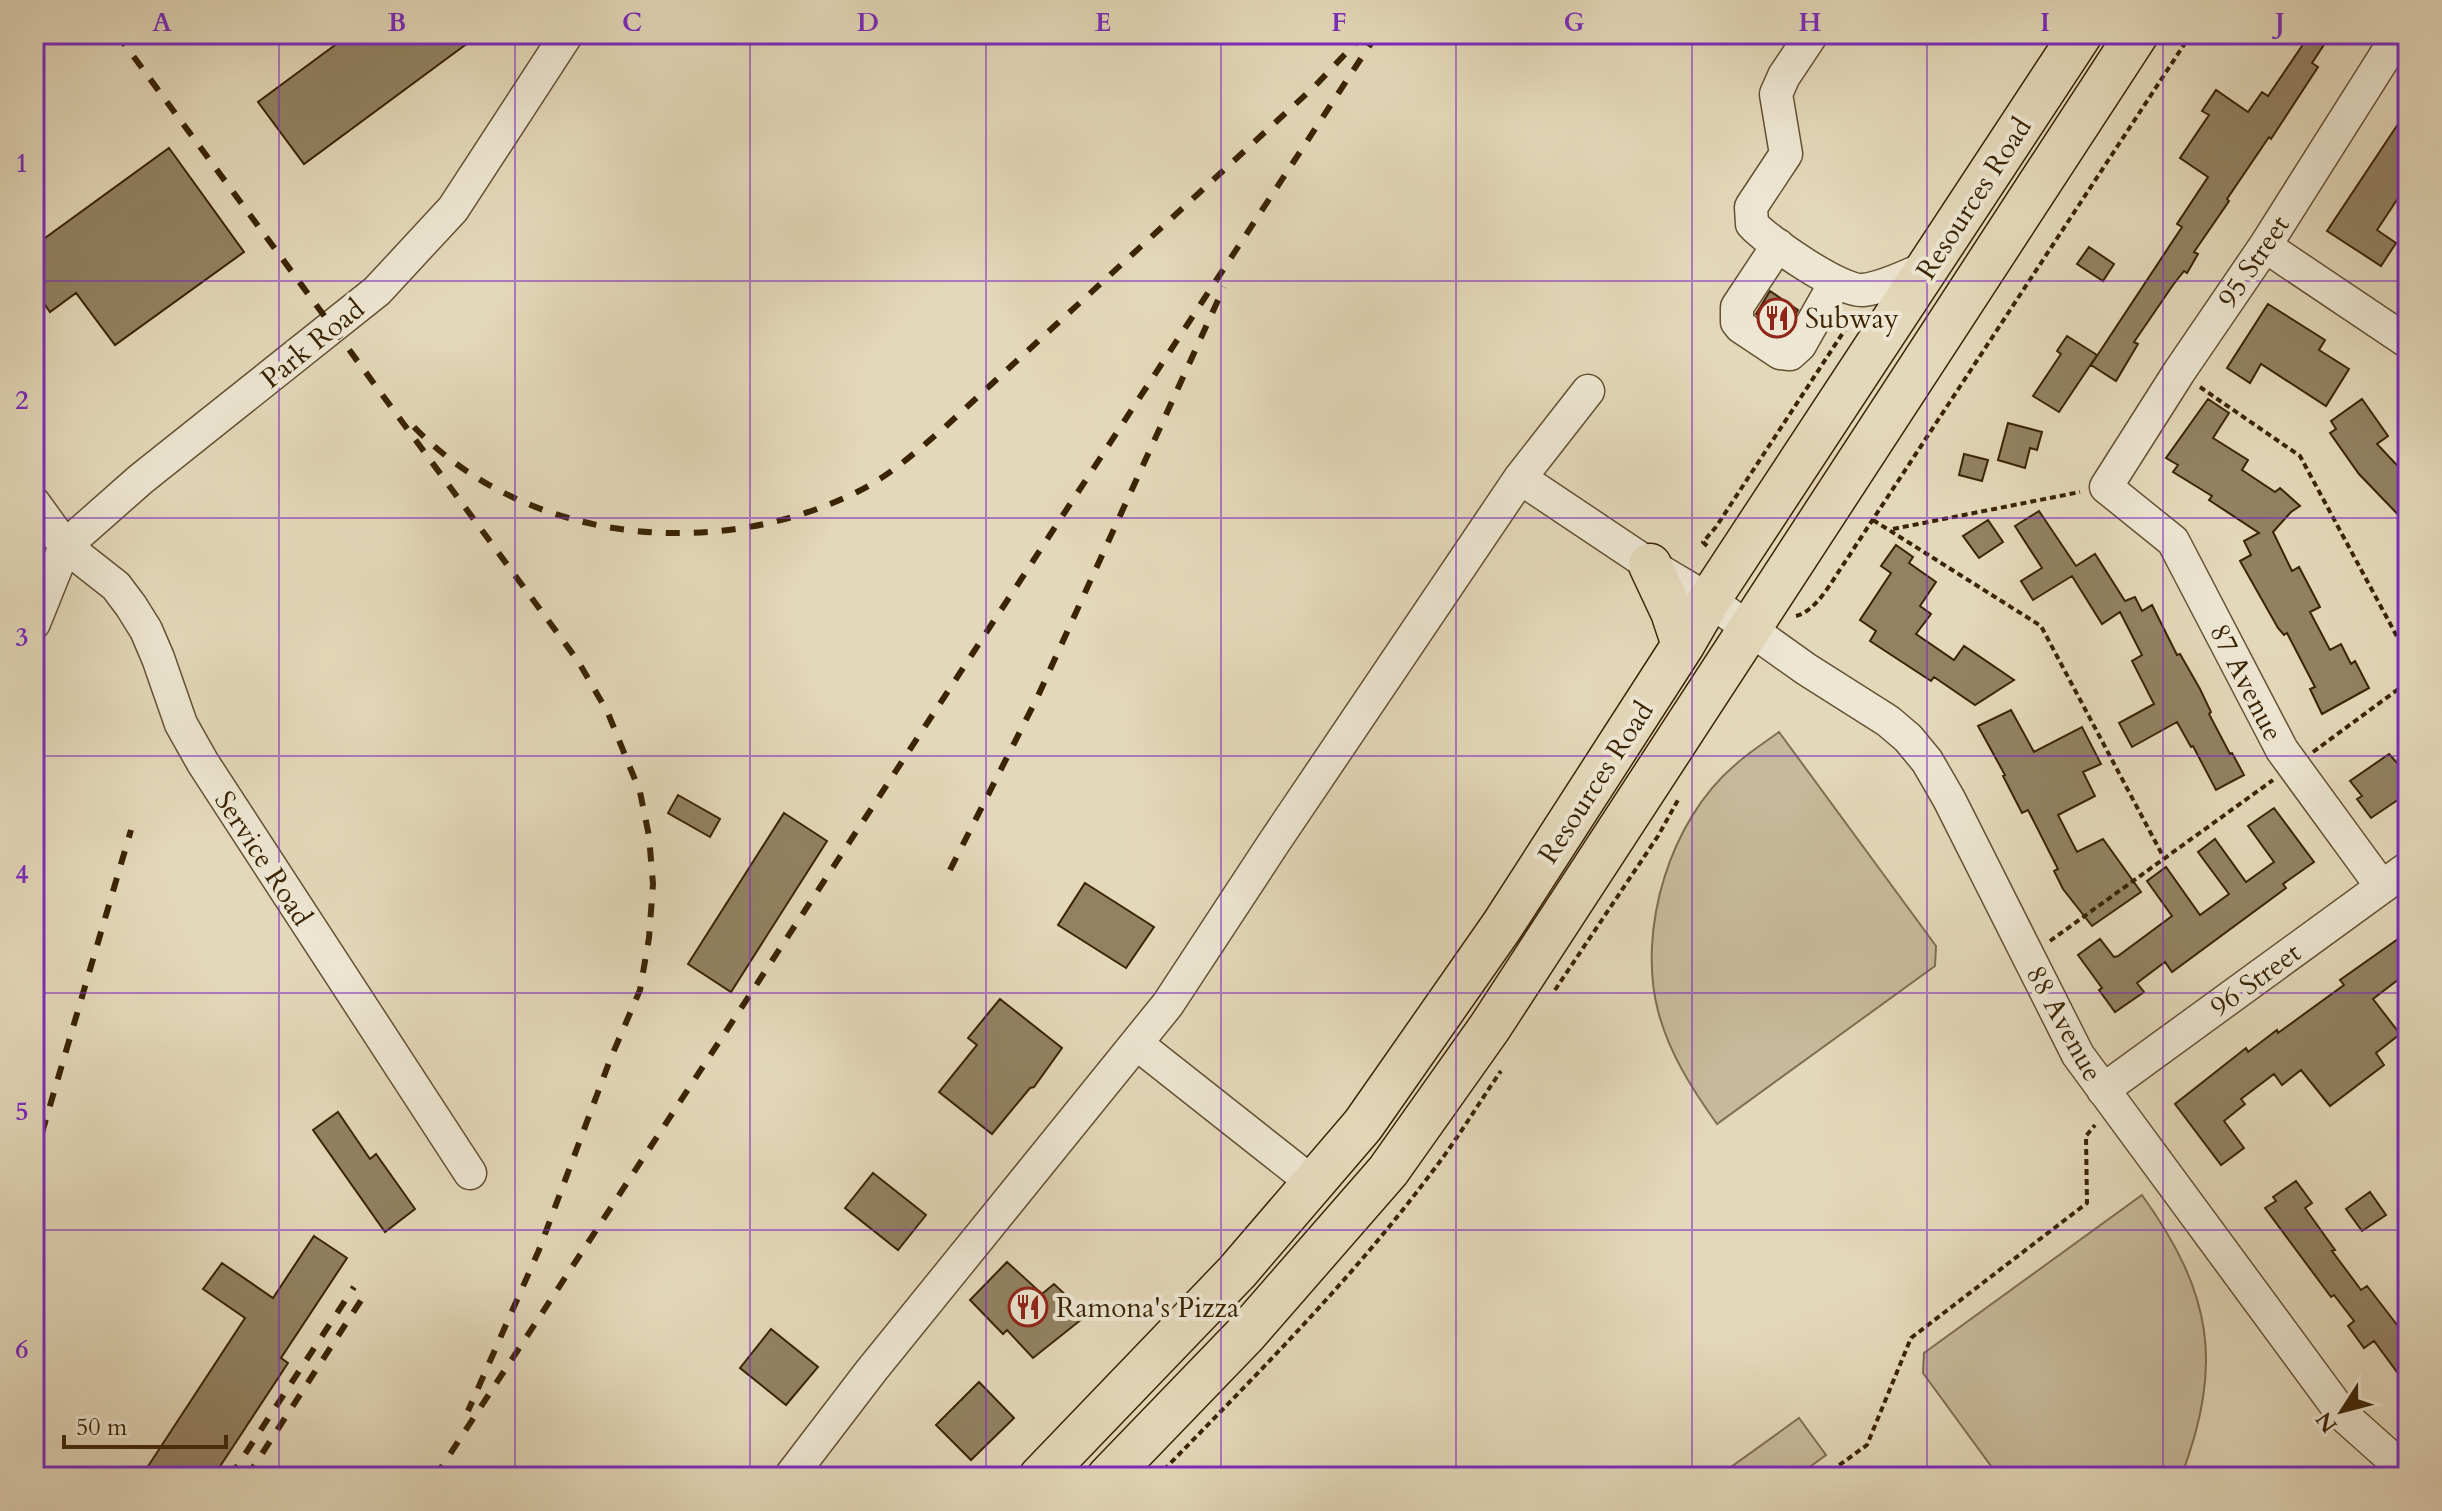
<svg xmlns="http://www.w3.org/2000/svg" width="2442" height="1511" viewBox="0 0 2442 1511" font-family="Cardo,serif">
  <rect width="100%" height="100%" fill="#e4d8ba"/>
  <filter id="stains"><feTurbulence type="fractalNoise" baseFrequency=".0025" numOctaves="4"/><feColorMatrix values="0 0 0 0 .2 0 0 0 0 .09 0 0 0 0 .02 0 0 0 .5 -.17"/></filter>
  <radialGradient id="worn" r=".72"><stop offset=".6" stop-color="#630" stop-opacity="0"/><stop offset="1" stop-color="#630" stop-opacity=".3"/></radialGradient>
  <path fill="#c7b99b" stroke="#806e50" stroke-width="2" d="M1779 732 1936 946 1935 966 1717 1124C1692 1089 1669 1053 1658 1011 1637 929 1670 820 1735 765 1748 753 1764 743 1779 732Z
    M2142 1195C2212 1293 2224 1363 2181 1477H1999L1923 1373 1924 1353Z
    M1799 1418 1826 1455 1796 1477H1738L1731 1467Z"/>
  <path fill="#928263" stroke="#3a2404" stroke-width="2" d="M350 34H480L304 164 258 102Z
    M2310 34H2331L2312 63 2318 67 2271 139 2269 137 2227 199 2229 201 2194 252 2198 254 2187 273 2184 271 2173 285 2134 342 2138 344 2116 381 2091 365 2182 227 2177 224 2208 177 2180 158 2209 115 2202 111 2216 90 2248 112 2262 92 2268 96Z
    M2408 109V183L2377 230 2396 243 2381 266 2327 231Z
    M169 148 244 252 115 345 76 293 50 312 34 289V246Z
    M2089 247 2114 264 2103 281 2077 264Z
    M1770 291 1798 310 1785 333 1756 314Z
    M2268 304 2325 340 2319 350 2349 369 2326 406 2261 364 2250 383 2227 368Z
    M2067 336 2097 355 2059 412 2033 396 2061 354 2057 351Z
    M2208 399 2229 413 2213 438 2248 460 2242 470 2275 492 2280 488 2300 506 2291 512 2273 532 2292 571 2299 567 2320 607 2310 612 2330 650 2341 644 2351 664 2355 661 2369 688 2322 714 2310 689 2315 687 2287 633 2284 635 2278 628 2240 561 2251 555 2244 541 2259 533 2209 500 2212 496 2173 472 2178 465 2166 458Z
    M2362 399 2388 436 2377 444 2408 477V525L2359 474 2330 433 2336 429 2331 421Z
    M2008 423 2042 432 2037 450 2030 448 2025 468 1998 460Z
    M1964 454 1988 460 1982 481 1959 475Z
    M2039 511 2076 566 2095 554 2125 601 2135 597 2142 611 2152 605 2177 655 2180 654 2200 689 2211 712 2209 714 2230 754 2232 753 2244 775 2216 790 2193 746 2191 747 2177 722 2132 747 2119 723 2154 704 2132 661 2142 655 2120 612 2102 624 2072 576 2033 600 2021 581 2042 568 2015 526Z
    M1988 520 2003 542 1979 558 1963 536Z
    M1896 545 1913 557 1909 563 1936 582 1920 606 1931 614 1916 634 1954 660 1964 646 2014 680 1975 705 1934 677 1931 681 1870 641 1876 631 1860 620 1891 573 1881 566Z
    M2011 710 2034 752 2082 727 2101 764 2083 772 2095 796 2058 815 2077 852 2103 839 2141 892 2092 926 2063 889 2054 871 2058 869 2028 810 2022 813 2003 776 2005 775 1978 726Z
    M2389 754 2398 764 2408 757V793L2371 818 2357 799 2362 796 2350 781Z
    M678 795 720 819 710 837 668 813Z
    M2274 808 2314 862 2283 884 2286 888 2172 972 2165 962 2137 983 2144 992 2115 1012 2099 990 2102 988 2078 955 2100 939 2114 957 2118 956 2172 916 2147 881 2166 867 2200 915 2229 894 2198 852 2215 839 2246 882 2274 862 2248 826Z
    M784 813 827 841 731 992 688 964Z
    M1085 883 1154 927 1126 968 1058 925Z
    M2408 932V972L2373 999 2400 1034 2376 1053 2384 1065 2330 1106 2301 1070 2282 1085 2274 1074 2241 1099 2245 1104 2224 1121 2244 1148 2221 1165 2175 1104 2246 1048 2248 1052 2277 1030 2278 1033 2344 985 2340 980Z
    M1000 999 1062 1048 1034 1087 1030 1088 992 1134 939 1092 977 1045 968 1038Z
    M338 1112 370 1159 376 1154 415 1209 385 1232 313 1130Z
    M873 1173 926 1215 898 1250 845 1208Z
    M2296 1181 2312 1203 2305 1208 2335 1250 2332 1251 2361 1290 2367 1286 2408 1339V1387L2374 1341 2364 1348 2348 1326 2354 1321 2334 1295 2331 1297 2265 1208 2276 1201 2273 1197Z
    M2370 1192 2386 1215 2362 1231 2346 1209Z
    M314 1236 347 1258 281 1358 288 1363 213 1477H141L245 1318 203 1289 222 1263 273 1298Z
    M1007 1262 1042 1294 1054 1284 1087 1315 1033 1358 1007 1330 1003 1334 970 1300Z
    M771 1329 818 1367 786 1405 740 1368Z
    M979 1382 1014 1418 971 1460 936 1425Z"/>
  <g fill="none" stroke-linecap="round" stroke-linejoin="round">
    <defs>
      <path id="minor" d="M1812 34 1784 76 1776 94 1786 154 1751 207 1752 224C1767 241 1842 293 1863 290 1884 288 1908 275 1928 267
        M1778 245 1737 307V322L1741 327 1780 353 1790 354 1800 345 1835 283
        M2265 246 2408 342
        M1520 478 1650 565 1709 600 1806 669 1888 721 1908 738 1927 761 1949 799 2078 1055 2343 1415 2408 1473
        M34 503 65 546 116 586 131 606 146 630 158 658 181 724 203 763 470 1173
        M34 623 65 546 141 479 377 291 453 209 567 34
        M2382 887 2282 750 2173 541 2106 487 2179 372 2265 246 2399 34
        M1137 1044 1313 1183
        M2103 1090 2408 868
        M790 1477 871 1371 1168 1004 1273 844 1520 478 1588 391"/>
      <path id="major" d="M1650 565 1672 612 1683 645
        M1040 1477 1237 1272 1363 1125 1502 926 1683 645 1709 600 2081 34
        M1108 1477 1245 1335 1388 1171 1490 1027 2137 34"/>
    </defs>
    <use href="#minor" stroke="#645132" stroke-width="35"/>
    <use href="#major" stroke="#3a2404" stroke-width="45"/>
    <path stroke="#3a2404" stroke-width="4" stroke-dasharray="6 4" stroke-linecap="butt" d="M2200 387 2300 456 2408 657
      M1873 520 2041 626 2164 858
      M1893 529 2080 492
      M1707 546 1703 542 1716 527 1850 322
      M1796 616C1817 611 1833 579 1845 562L2191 34
      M2313 752 2408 682
      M2050 941 2273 780
      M1555 990 1658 836 1678 800
      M1157 1477C1252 1379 1350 1282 1432 1172 1457 1140 1478 1104 1501 1071
      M1823 1477 1867 1445 1911 1338 2087 1203 2086 1136 2095 1125"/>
    <use href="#minor" stroke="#ede6d2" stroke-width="32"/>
    <use href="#major" stroke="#e4d8ba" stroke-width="42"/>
    <path stroke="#3a2404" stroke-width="6" stroke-dasharray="14 14" stroke-linecap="butt" d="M117 34 578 661 608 713 640 792 649 836 653 884 649 938 640 990 610 1060 539 1250 468 1411
      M414 427C527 544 715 562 857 492 890 476 918 450 945 427L1315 86 1364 34
      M950 870 1038 696 1224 287
      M34 1160 131 830
      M230 1477 354 1287
      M247 1477 365 1294
      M435 1477 1377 34"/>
  </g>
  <path fill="none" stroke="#7b2cbf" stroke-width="2" stroke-opacity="0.55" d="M279 34V1477M515 34V1477M750 34V1477M986 34V1477M1221 34V1477M1456 34V1477M1692 34V1477M1927 34V1477M2163 34V1477M34 281H2408M34 518H2408M34 756H2408M34 993H2408M34 1230H2408"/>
  <defs>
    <symbol id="restaurant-ring" viewBox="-11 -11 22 22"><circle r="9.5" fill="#ede6d2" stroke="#8f2418" stroke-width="1.5"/><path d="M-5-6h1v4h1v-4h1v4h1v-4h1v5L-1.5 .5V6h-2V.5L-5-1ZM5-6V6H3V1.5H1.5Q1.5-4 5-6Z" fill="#8f2418"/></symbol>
  </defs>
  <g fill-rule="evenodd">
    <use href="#restaurant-ring" x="1755" y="296" width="44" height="44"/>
    <use href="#restaurant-ring" x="1006" y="1285" width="44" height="44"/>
  </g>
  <g text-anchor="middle" stroke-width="8" stroke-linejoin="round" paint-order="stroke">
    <g font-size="28" fill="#3a2404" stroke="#ede6d2">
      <text transform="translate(1973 198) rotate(-57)" y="10">Resources Road</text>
      <text transform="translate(2253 261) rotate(-56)" y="10">95 Street</text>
      <text transform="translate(312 343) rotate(-39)" y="10">Park Road</text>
      <text transform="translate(2247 682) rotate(63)" y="10">87 Avenue</text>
      <text transform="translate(1595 782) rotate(-57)" y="10">Resources Road</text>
      <text transform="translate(264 858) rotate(57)" y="10">Service Road</text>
      <text transform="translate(2255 979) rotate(-36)" y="10">96 Street</text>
      <text transform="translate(2065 1023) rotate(61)" y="10">88 Avenue</text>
    </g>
    <g font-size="28" fill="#3a2404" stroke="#ede6d2" text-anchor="start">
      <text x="1805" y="328">Subway</text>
      <text x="1056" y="1317">Ramona's Pizza</text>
    </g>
  </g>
  <rect width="2442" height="1511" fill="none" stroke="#e4d8ba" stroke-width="88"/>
  <g transform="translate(2342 1411) rotate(234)" stroke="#ede6d2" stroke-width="6" paint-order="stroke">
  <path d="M0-6L14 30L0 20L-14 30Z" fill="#3a2404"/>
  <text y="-12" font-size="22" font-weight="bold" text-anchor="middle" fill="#3a2404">N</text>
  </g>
  <path d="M64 1435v12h162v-12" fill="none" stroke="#3a2404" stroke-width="4"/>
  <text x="76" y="1435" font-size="24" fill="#3a2404" stroke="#ede6d2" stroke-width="6" paint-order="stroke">50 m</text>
  <rect x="44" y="44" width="2354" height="1423" fill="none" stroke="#7b2cbf" stroke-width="3"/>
  <g font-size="26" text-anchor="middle" font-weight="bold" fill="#7b2cbf">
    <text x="162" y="31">A</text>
    <text x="397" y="31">B</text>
    <text x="632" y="31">C</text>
    <text x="868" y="31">D</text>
    <text x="1103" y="31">E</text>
    <text x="1339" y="31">F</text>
    <text x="1574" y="31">G</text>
    <text x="1810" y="31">H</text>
    <text x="2045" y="31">I</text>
    <text x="2280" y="31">J</text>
    <text x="22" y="172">1</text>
    <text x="22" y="409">2</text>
    <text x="22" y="646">3</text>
    <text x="22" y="883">4</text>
    <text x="22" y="1120">5</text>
    <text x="22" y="1358">6</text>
  </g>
  <rect width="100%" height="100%" filter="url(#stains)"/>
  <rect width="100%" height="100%" fill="url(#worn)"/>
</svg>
